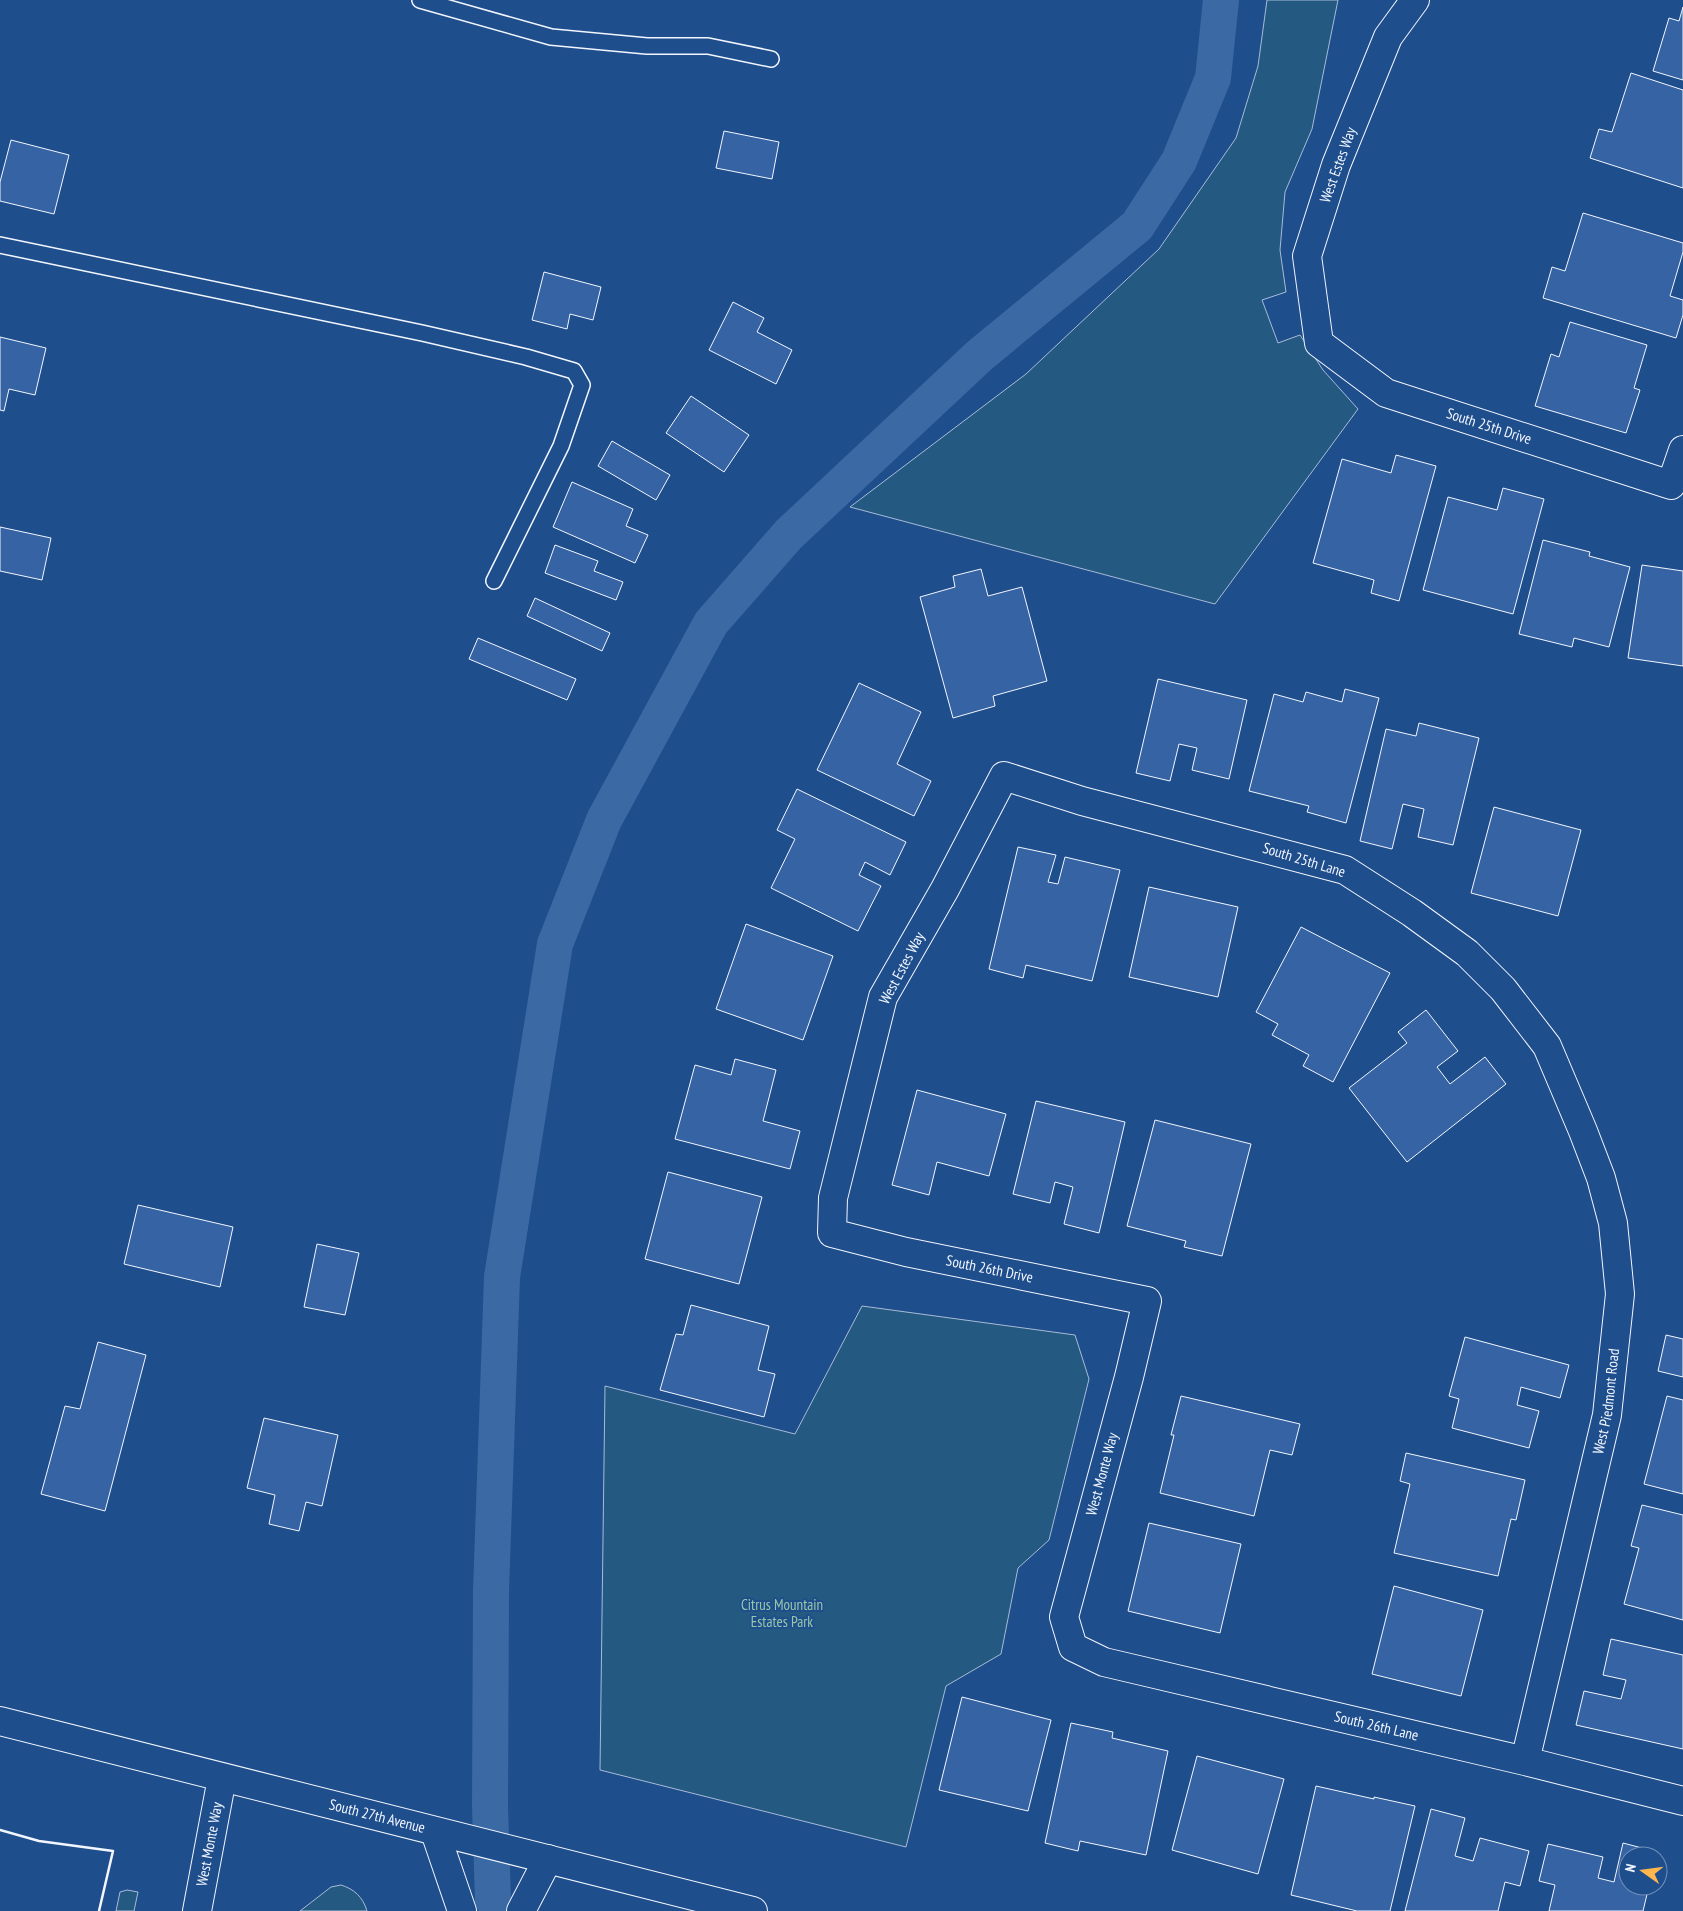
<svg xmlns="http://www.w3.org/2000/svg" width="1683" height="1911" viewBox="0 0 1683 1911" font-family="'PT Sans Narrow',sans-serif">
  <rect width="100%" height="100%" fill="#1f4e8c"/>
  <path fill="#245a82" stroke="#a8bbd7" d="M1267 0H1338L1312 129 1285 192 1280 250 1286 292 1262 300 1278 343 1300 335 1323 370 1358 409 1215 604 850 507 1026 374 1159 249 1236 138 1258 66Z
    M862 1306 1075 1335 1089 1379 1049 1540 1018 1568 1001 1654 946 1686 906 1847 600 1770 605 1386 795 1434Z
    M341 1885C354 1889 363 1897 367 1911H300L331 1887Z
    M127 1890 138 1892 134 1911H116L120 1892Z"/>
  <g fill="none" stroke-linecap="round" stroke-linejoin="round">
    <path stroke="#3b69a3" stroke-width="36" d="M493 1900 490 1807 491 1591 502 1277 555 944 604 820 711 623 789 534 979 356 1137 226 1179 161 1213 78 1221 0"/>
  </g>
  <path fill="#3563a3" stroke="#f2f6ff" d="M1683 7V80L1653 71 1669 18 1679 21Z
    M1631 73 1683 90V188L1590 158 1599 129 1612 132Z
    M724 131 779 142 772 179 716 168Z
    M11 140 69 155 54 214 0 201V182Z
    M1583 213 1683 243V252L1670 296 1683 300V315L1676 338 1543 298 1552 267 1565 271Z
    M544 272 601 287 593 320 570 314 567 329 532 320Z
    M733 302 764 318 757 332 792 350 776 384 709 350Z
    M1570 322 1647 345 1634 388 1640 390 1626 433 1535 406 1551 354 1559 357Z
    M0 337 46 348 35 395 9 389 4 411 0 410Z
    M691 396 749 435 724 472 666 433Z
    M612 441 670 475 656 500 598 466Z
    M1396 455 1436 466 1399 601 1371 593 1374 580 1313 563 1342 459 1391 473Z
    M572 482 633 509 626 526 648 535 635 563 553 527Z
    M1503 488 1544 499 1513 614 1423 590 1448 497 1497 510Z
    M0 527 51 538 42 580 0 571Z
    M1543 540 1590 552 1589 556 1630 567 1609 647 1574 638 1572 647 1519 634Z
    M555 545 598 561 594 571 623 582 616 600 545 573Z
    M1642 565 1683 571V666L1628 658Z
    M981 569 988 596 1022 587 1047 681 993 696 995 706 953 718 920 597 955 587 953 576Z
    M535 598 610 633 602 651 527 616Z
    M478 638 576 679 567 700 469 659Z
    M1158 679 1247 700 1229 779 1192 770 1197 748 1179 744 1170 781 1136 773Z
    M859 683 921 712 897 764 931 781 914 816 817 770Z
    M1345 689 1379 698 1346 823 1307 812 1309 806 1249 791 1274 694 1303 702 1306 692 1342 702Z
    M1419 723 1479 738 1453 845 1418 837 1424 809 1403 804 1392 849 1360 841 1386 729 1416 736Z
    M797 789 906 842 890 875 865 862 859 875 881 886 858 931 771 888 795 839 777 830Z
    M1494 807 1581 830 1558 916 1471 893Z
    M1018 847 1056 855 1048 882 1058 884 1065 857 1120 870 1092 981 1026 965 1023 978 989 969Z
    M1149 887 1238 907 1218 997 1129 977Z
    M746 924 833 956 803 1040 716 1009Z
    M1301 927 1390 973 1333 1082 1303 1066 1309 1055 1272 1035 1278 1024 1256 1012Z
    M1426 1010 1458 1051 1437 1067 1450 1084 1485 1057 1506 1084 1407 1162 1349 1088 1407 1043 1398 1032Z
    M735 1059 776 1070 763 1121 800 1131 790 1169 675 1139 695 1065 731 1075Z
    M917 1090 1006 1114 989 1176 937 1162 929 1195 892 1185Z
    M1036 1101 1125 1122 1099 1233 1064 1224 1073 1187 1055 1182 1050 1203 1013 1194Z
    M1155 1120 1251 1144 1222 1256 1184 1247 1186 1241 1127 1226Z
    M668 1172 762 1197 739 1284 645 1259Z
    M138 1205 233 1227 220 1287 124 1264Z
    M317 1244 359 1253 345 1315 304 1307Z
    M691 1305 769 1326 758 1370 775 1374 764 1417 660 1390 676 1334 683 1335Z
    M1666 1335 1683 1339V1377L1658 1371Z
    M1465 1337 1569 1365 1560 1398 1521 1387 1517 1405 1539 1411 1529 1448 1452 1428 1459 1399 1449 1396Z
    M98 1342 146 1355 105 1511 41 1494 65 1406 80 1409Z
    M1181 1396 1300 1424 1292 1455 1270 1450 1254 1516 1160 1493 1174 1435H1171Z
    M1667 1396 1683 1400V1494L1644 1484Z
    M264 1418 338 1435 322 1506 306 1502 299 1531 269 1524 275 1495 247 1488Z
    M1406 1453 1525 1480 1516 1520 1511 1519 1498 1576 1394 1553 1410 1484 1400 1481Z
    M1642 1505 1683 1515V1620L1624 1604 1639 1548 1631 1546Z
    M1149 1523 1241 1544 1220 1633 1128 1611Z
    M1394 1586 1483 1610 1461 1696 1372 1674Z
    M1611 1639 1683 1655V1749L1576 1725 1584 1691 1621 1699 1626 1680 1603 1675Z
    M962 1697 1051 1720 1028 1811 939 1790Z
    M1071 1723 1113 1732 1112 1738 1168 1751 1146 1855 1080 1841 1078 1851 1045 1843Z
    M1197 1756 1284 1779 1258 1874 1172 1850Z
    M1316 1786 1374 1799V1797L1415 1806 1390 1911H1357L1291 1895Z
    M1431 1809 1465 1818 1455 1856 1473 1861 1480 1838 1529 1851 1520 1886 1505 1882 1498 1911H1405Z
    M1623 1843 1657 1852 1656 1856H1628V1886H1649L1643 1911H1549L1555 1885 1539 1881 1548 1844 1603 1857 1598 1878 1614 1882Z"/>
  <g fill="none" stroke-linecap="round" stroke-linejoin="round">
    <defs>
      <path id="lane" d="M420 0 551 37 647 46H708L771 59
        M0 245 422 333 526 357 574 371 582 385 561 446 494 581"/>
      <g id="street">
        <path id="s1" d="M1415 0 1388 37 1336 165 1307 256 1319 343 1386 393 1671 485 1683 450"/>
        <path id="s2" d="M1525 1761 1607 1415 1620 1294 1613 1223 1601 1178 1583 1131 1547 1046 1503 989 1467 953 1412 913 1345 870 1082 801 1004 776 945 889 883 997 833 1198 832 1233 906 1252 1147 1301 1129 1377 1064 1617 1073 1647 1104 1662 1525 1761 1683 1801"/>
        <path d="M435 1832 462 1911"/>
        <path id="s3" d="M197 1911 222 1778"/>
        <path d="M521 1911 548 1859"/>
      </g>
      <g id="secondary">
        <path id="s4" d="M0 1721 753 1911"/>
      </g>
    </defs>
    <use href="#lane" stroke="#f2f6ff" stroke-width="18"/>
    <use href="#street" stroke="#f2f6ff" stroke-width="30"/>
    <use href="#secondary" stroke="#f2f6ff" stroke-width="30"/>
    <use href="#lane" stroke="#1f4e8c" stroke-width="15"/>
    <use href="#street" stroke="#1f4e8c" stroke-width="28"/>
    <use href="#secondary" stroke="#1f4e8c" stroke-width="28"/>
    <path stroke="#f2f6ff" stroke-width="2.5" d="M0 1830 39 1841 113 1851 99 1911"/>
  </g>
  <g text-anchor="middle" stroke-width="4" stroke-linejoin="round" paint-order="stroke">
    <g font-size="15" fill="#f2f6ff" stroke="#1f4e8c">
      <text transform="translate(1338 165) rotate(-70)" y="5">West Estes Way</text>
      <text dy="5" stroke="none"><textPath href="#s1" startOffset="559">South 25th Drive</textPath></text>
      <text transform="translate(1304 860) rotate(17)" y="5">South 25th Lane</text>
      <text transform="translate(902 968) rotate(-62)" y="5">West Estes Way</text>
      <text dy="5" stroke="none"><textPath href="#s2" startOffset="2018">South 26th Drive</textPath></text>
      <text dy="5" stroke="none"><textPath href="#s2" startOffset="369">West Piedmont Road</textPath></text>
      <text transform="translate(1102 1474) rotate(-75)" y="5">West Monte Way</text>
      <text dy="5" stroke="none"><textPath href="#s2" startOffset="2851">South 26th Lane</textPath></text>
      <text dy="5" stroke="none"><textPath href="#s4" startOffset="389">South 27th Avenue</textPath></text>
      <text dy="5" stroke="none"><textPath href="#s3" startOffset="68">West Monte Way</textPath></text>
    </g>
    <g font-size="15" fill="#97c8a6" stroke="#1f4e8c">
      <text x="782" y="1610">Citrus Mountain<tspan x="782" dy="17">Estates Park</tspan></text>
    </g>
  </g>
  <g transform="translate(1643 1871) rotate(284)"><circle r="24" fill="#1f4e8c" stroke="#7391ba"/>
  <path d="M0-4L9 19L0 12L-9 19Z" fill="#ffb74d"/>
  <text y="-8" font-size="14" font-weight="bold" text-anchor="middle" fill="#f2f6ff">N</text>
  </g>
</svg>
